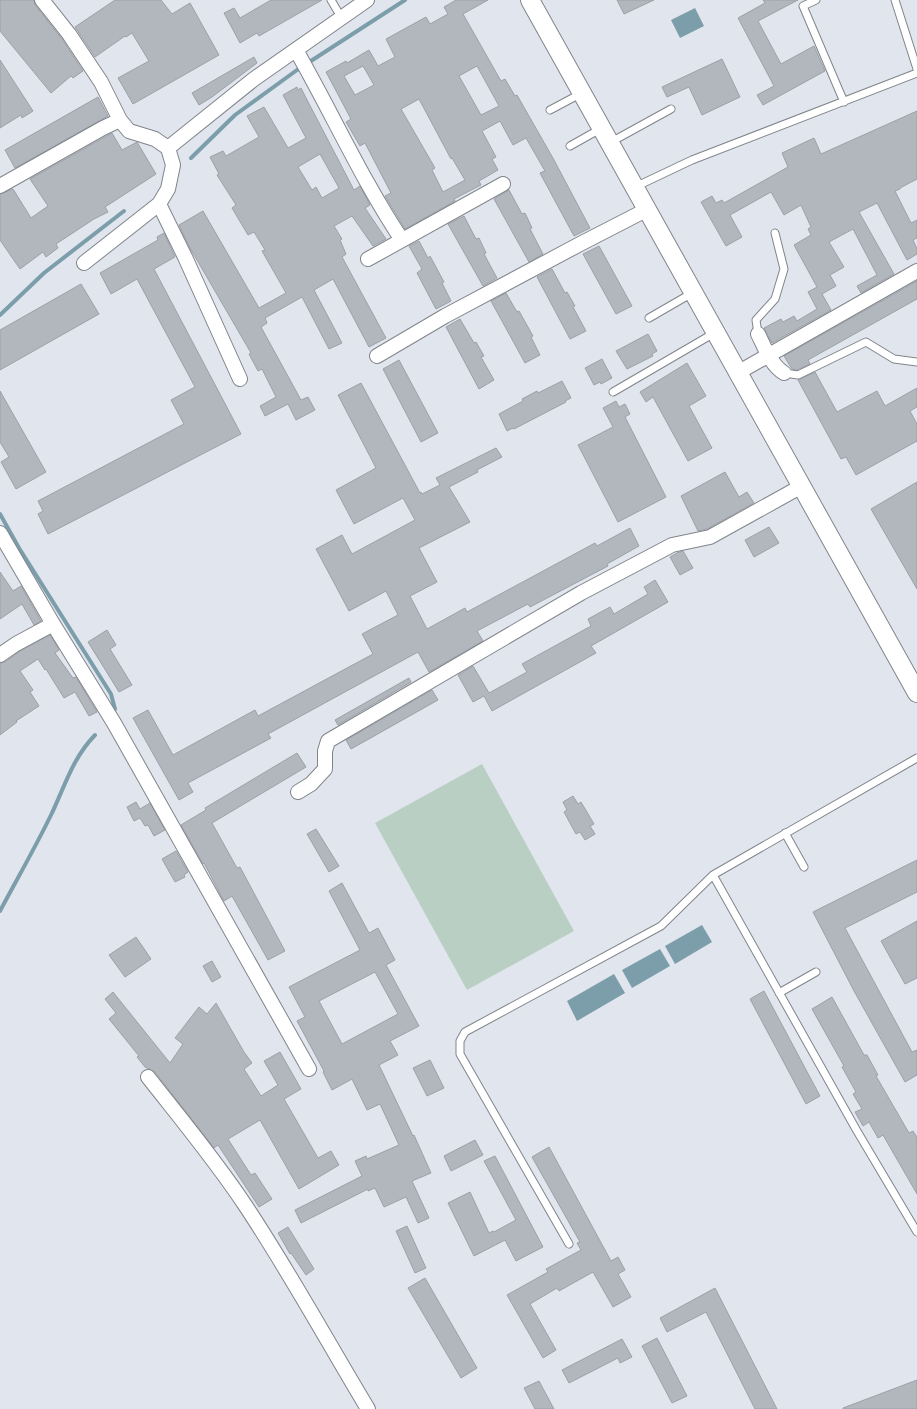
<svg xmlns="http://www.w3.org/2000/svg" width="917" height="1409" viewBox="0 0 917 1409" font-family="Commissioner,sans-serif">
  <rect width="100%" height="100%" fill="#e1e5ed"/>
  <path fill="#bacfc3" d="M482 764 574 931 467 990 375 823Z"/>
  <path fill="#7c9eaa" d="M695 8 704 26 680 38 671 20Z
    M702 925 712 942 675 964 665 946Z
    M660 949 670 966 632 988 622 970Z
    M614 974 625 993 577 1021 567 1001Z"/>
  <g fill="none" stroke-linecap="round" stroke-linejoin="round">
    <path stroke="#7c9eaa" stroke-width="4" d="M191 158 235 115 297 70 405 0
      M0 315 44 273 124 211
      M0 514 19 548 111 694 115 709
      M0 911C17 879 35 848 51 815 65 786 72 759 95 735"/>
  </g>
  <path fill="#b2b7be" stroke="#9ca1a8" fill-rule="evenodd" d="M0 0H34L35 5 62 39 83 71 73 78 71 76 51 93 0 31Z
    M115 0H161L172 14 190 3 219 55 133 104 118 78 149 61 132 33 126 37 125 36 95 57 75 27Z
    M271 0H322L259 36 257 33 240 43 224 13 234 8 240 18Z
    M456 0H488L463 14 501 81 505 79 515 96 517 95 554 160 590 228 574 236 540 173 545 171 526 138 513 145 500 121 482 131 496 157 492 159 498 170 479 181 481 185 454 199 455 201 405 229 385 196 391 193 365 143 360 146 346 122 351 119 326 72 346 61 347 63 369 50 378 66 395 57 386 39 426 17 430 24 448 14 444 7ZM363 66 374 85 355 95 344 76ZM477 66 499 106 481 115 459 76ZM419 99 451 159 452 158 465 180 443 192 432 170 435 168 401 109Z
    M617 0H654L624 14Z
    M763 0H798L758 21 781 64 814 46 825 71 763 105 757 95 774 86 738 18 765 3Z
    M254 57 257 63 212 97 199 105 192 93Z
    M722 59 740 97 702 115 689 87 667 97 662 87Z
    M0 60 33 111 22 118 21 115 0 128Z
    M297 87 298 90 301 88 305 96 354 190 360 186 370 205 365 208 386 239 373 246 352 216 334 226 342 239 340 240 346 254 342 257 386 338 369 347 333 279 314 290 342 343 329 349 302 297 265 318 267 323 261 327 301 400 308 397 315 410 296 420 288 404 265 416 260 406 276 397 262 369 258 371 249 354 251 353 190 248 179 225 203 211 259 308 286 293 262 251 265 250 254 232 248 235 232 208 236 205 217 175 219 174 210 157 223 151 226 156 259 137 247 116 264 107 288 148 306 138 283 95ZM320 154 339 188 322 198 316 187 312 190 298 167Z
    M98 97 108 116 15 168 5 150Z
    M917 111V179L900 188V189L895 191 911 223 917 220V238L913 240 917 249V254L907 260 877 203 859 212 894 274 861 293 857 286 877 275 853 229 829 242 844 267 830 275 836 286 822 294 831 310 772 343 764 328 781 319 783 322 794 316 797 321 817 309 808 292 817 287 794 245 811 235 808 229 811 227 801 205 784 215 771 192 730 215 742 237 726 246 701 202 712 196 716 203 722 200 724 203 788 167 782 153 814 138 821 154Z
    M112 133 122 150 137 142 156 174 105 207 108 212 94 219 56 244 58 248 46 257 43 252 20 269 0 240V194L13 189 31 218 48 206 30 179Z
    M509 190 522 214 525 213 532 228 530 229 543 254 529 262 494 199Z
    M464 216 476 239 479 238 486 253 484 254 497 278 483 286 448 224Z
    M164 233 175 257 154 269 241 434 48 534 38 514 43 511 38 501 184 424 171 400 195 387 137 279 111 294 100 273 158 240 157 237Z
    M419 241 428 258 430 256 444 282 442 283 451 301 436 309 417 273 422 269 409 246Z
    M599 246 632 306 616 314 583 254Z
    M552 269 565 293 567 292 575 306 573 307 586 331 570 339 537 277Z
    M917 281V299L808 360 810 364 797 370 792 369 784 356Z
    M81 284 99 314 0 370V330Z
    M506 293 517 312 519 311 533 336 531 337 540 355 525 363 491 301Z
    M460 319 474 343 476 342 484 356 481 357 494 380 479 389 446 327Z
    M648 334 657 351 652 354 653 356 627 369 616 351Z
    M602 359 612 378 601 384 600 382 594 385 585 368Z
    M399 360 438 433 421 442 383 369Z
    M687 363 706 396 689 406 712 448 688 461 653 397 646 402 640 392Z
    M815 372 837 412 877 391 885 406 917 388V407L910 411 917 424V441L856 475 846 457 841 459 798 380Z
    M562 381 571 398 565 401 566 402 514 429 513 428 507 431 499 414 523 401 522 399 537 391 538 393Z
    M361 383 420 493 421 492 422 494 440 485 436 478 496 448 502 457 477 470 478 472 449 487 470 522 419 548 437 582 410 596 427 629 465 608 467 612 595 543 597 546 630 528 639 546 607 564 608 566 530 607 528 604 477 631 483 641 429 672 418 652 268 734 271 738 188 783 193 792 179 800 133 718 148 710 173 755 255 710 258 716 373 654 362 634 398 615 386 591 349 611 316 549 342 535 352 554 415 520 403 498 354 524 336 490 376 468 338 395Z
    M0 391 46 472 16 489 1 462 9 457 0 442Z
    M616 401 619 407 625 404 630 414 625 417 666 497 618 522 578 445 613 427 603 408Z
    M725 472 739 497 747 492 754 503 707 529 698 531 681 496Z
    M917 482V589L871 509Z
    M769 527 779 543 754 557 745 540Z
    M683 551 693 568 680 575 670 557 677 553Z
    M0 572 13 591 21 586 41 621 34 625 22 604 0 619Z
    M655 580 668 602 591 646 596 653 492 711 484 696 473 702 458 675 473 666 489 693 527 672 522 664 591 626 588 619 610 607 614 614 648 594 644 587Z
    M107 630 116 645 110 649 132 685 119 692 88 642Z
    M50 635 59 650 55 653 73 678 76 677 97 712 89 716 75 692 64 698 46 669 45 670 38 659 20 671 33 690 30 692 39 706 16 721 17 722 0 735V663L5 662 20 651Z
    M409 678 411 682 338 725 335 720Z
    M432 690 438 700 351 749 346 740Z
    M297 753 306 767 212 823 237 868 240 867 285 951 268 960 232 896 224 901 204 863 203 864 181 825 206 810 205 808Z
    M573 796 578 804 581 802 594 824 590 826 595 834 585 840 580 832 576 834 564 812 567 810 563 802Z
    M136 802 140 809 150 803 165 830 154 836 148 825 145 826 140 818 134 821 127 807Z
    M316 829 339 866 329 872 307 834Z
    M176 851 188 872 184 875 185 877 175 882 162 859Z
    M917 860V892L845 928 912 1052 917 1050V1075L905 1082 854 991 813 912Z
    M342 883 369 933 378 928 395 960 386 965 419 1026 390 1041 398 1055 379 1065 413 1136 414 1135 431 1173 412 1181 429 1218 418 1223 406 1197 384 1207 375 1188 368 1191V1189L301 1223 295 1210 362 1176 355 1161 366 1156 367 1159 399 1145 380 1104 367 1110 352 1079 332 1090 323 1072 324 1071 297 1021 305 1017 289 987 360 950 329 891ZM375 972 398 1014 342 1044 319 1001Z
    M917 921V978L905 984 881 941Z
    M136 937 151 959 125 977 109 955Z
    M212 961 221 977 212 982 203 966Z
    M764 991 820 1096 806 1104 750 999Z
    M113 992 170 1063 183 1044 175 1038 199 1007 207 1014 216 1003 244 1052 252 1063 244 1069 261 1096 278 1085 264 1061 280 1052 301 1089 284 1099 318 1158 331 1151 339 1165 299 1189 260 1120 228 1139 251 1175 255 1173 272 1199 259 1207 218 1145 214 1148 155 1072 145 1067 137 1057 139 1056 109 1019 116 1013 105 999Z
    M832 997 864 1055H867L878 1075 876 1076 909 1133 913 1131 917 1137V1194L883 1135 878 1138 869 1122 863 1126 855 1112 862 1109 853 1094 856 1092 842 1067 844 1066 812 1009Z
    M430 1060 444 1088 427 1096 413 1068Z
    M475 1140 483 1155 451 1171 444 1156Z
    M549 1147 611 1261 618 1257 625 1270 618 1274 631 1297 613 1307 593 1272 559 1291 557 1288 530 1304 556 1350 543 1358 507 1295 548 1272 546 1269 581 1250 577 1243 580 1242 532 1157Z
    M495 1156 543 1247 516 1261 505 1240 474 1256 448 1203 470 1192 489 1233 493 1231 494 1232 516 1220 484 1161Z
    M407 1226 426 1268 415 1273 396 1231Z
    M288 1227 314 1269 306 1275 291 1253 290 1254 278 1233Z
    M425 1278 477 1368 461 1378 408 1288Z
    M715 1288 777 1409H755L706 1312 667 1332 660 1318Z
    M657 1338 687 1396 672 1403 642 1346Z
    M622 1339 632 1357 620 1363 618 1358 569 1383 562 1370Z
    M917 1380V1409H843V1408Z
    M539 1381 554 1409H535L524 1388Z"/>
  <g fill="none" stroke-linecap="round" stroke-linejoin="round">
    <defs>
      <path id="service" d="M331 0 341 17
        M816 0 803 6 844 102
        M895 0 917 69
        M550 110 582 93
        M611 142 671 109
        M570 146 602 128
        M635 187 692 160 917 73
        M649 318 694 292
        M758 334 756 320 775 299 784 269 775 233
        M784 373 798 375 866 342 894 359 917 362
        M613 392 716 332
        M785 833 804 867
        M713 875 857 1131 917 1232
        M779 993 816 972
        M569 1244 460 1054V1041L465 1032 661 926 713 875 917 758"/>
      <path id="minor" d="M42 0 69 34 101 82 120 120
        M296 50C332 113 362 180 402 240
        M168 148 254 79 367 0
        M0 186 103 128 120 120 129 131 155 139 168 148 173 165 168 189 159 204 84 263
        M159 204 185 257 240 379
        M368 259 503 184
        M758 334C765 348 771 365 784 373
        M377 356 445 316 580 244 648 209
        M739 372 917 271
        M0 533 53 624 114 723 309 1069
        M0 655 16 644 53 624
        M298 792 311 784 325 769V751L328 741 581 593 672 545 710 537 802 486
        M148 1077C181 1119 216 1161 245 1205 289 1271 327 1341 368 1409"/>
      <path id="tertiary" d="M530 0 917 693"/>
    </defs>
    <use href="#service" stroke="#80858b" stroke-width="9"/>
    <use href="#minor" stroke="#80858b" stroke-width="16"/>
    <use href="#tertiary" stroke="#80858b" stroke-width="20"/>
    <use href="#service" stroke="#fff" stroke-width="7"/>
    <use href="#minor" stroke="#fff" stroke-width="14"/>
    <use href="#tertiary" stroke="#fff" stroke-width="18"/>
  </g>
</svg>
